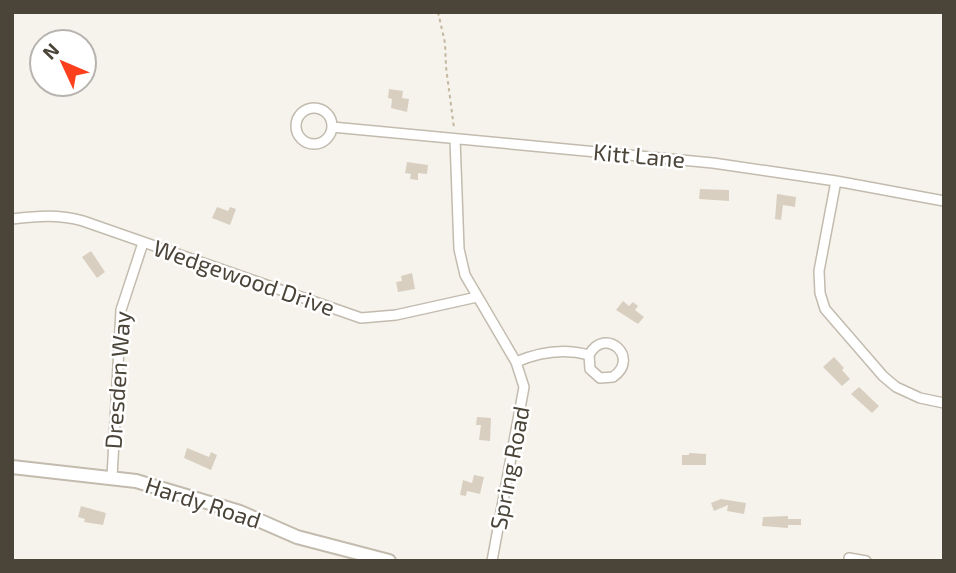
<svg xmlns="http://www.w3.org/2000/svg" width="956" height="573" viewBox="0 0 956 573" font-family="'Exo 2',sans-serif">
  <rect width="100%" height="100%" fill="#f6f3ec"/>
  <path fill="#d8cfc1" d="M389 89 403 91 402 98 409 99 407 112 391 108 392 99 388 98Z
    M407 162 428 165 427 174 418 173V180L410 179 411 174 405 173Z
    M700 189 729 190V201L699 199Z
    M777 194 796 197 795 207 783 205 781 220 775 219Z
    M217 207 228 211 230 207 236 209 230 225 212 218Z
    M91 251 105 272 97 278 82 257Z
    M412 273 415 289 398 292 396 282 402 281 401 276Z
    M623 301 629 306 633 302 638 306 635 310 644 317 638 324 616 310Z
    M834 357 844 368 842 370 850 379 842 386 823 367Z
    M859 387 879 406 872 413 851 394Z
    M477 417 491 418 490 441 479 440 481 425H476Z
    M187 448 209 457 211 452 217 455 211 470 184 458Z
    M689 453 706 454V465H682V455H689Z
    M474 475 484 477 480 494 467 491 466 496 460 495 463 480 472 483Z
    M721 499 746 503 744 514 727 511 728 505 714 511 711 503Z
    M81 506 106 513 103 525 84 522 85 519 78 517Z
    M788 516V519H801V525H788V528L762 526 763 517Z"/>
  <g fill="none" stroke-linecap="round" stroke-linejoin="round">
    <defs>
      <path id="minor" d="M296 126a18 18 0 1 1 36 0a18 18 0 1 1-36 0Z
        M332 127 713 163 836 181 944 201
        M455 139 459 249 465 275 516 362 524 387 492 561
        M836 181 819 271 820 293 825 309 883 376 896 387 920 398 944 403
        M12 219C37 216 59 214 83 221L361 318 396 315 477 297
        M516 362C539 352 564 348 589 355 605 325 641 358 613 377L600 378 590 369 589 355
        M112 477 121 310 143 243
        M849 558 866 561"/>
      <path id="tertiary" d="M12 467 136 481 240 512 297 537 389 561"/>
    </defs>
    <use href="#minor" stroke="#c2bbae" stroke-width="12"/>
    <use href="#tertiary" stroke="#c2bbae" stroke-width="16"/>
    <path stroke="#c4b79f" stroke-width="2" stroke-dasharray="3.5 3.5" stroke-linecap="butt" d="M438 12 445 43 446 67 454 128"/>
    <use href="#minor" stroke="#fff" stroke-width="9"/>
    <use href="#tertiary" stroke="#fff" stroke-width="12"/>
  </g>
  <g text-anchor="middle" stroke-width="5" stroke-linejoin="round" paint-order="stroke">
    <g font-size="23" fill="#4b4439" stroke="#fff">
      <text transform="translate(639 156) rotate(5)" y="8">Kitt Lane</text>
      <text transform="translate(244 278) rotate(19)" y="8">Wedgewood Drive</text>
      <text transform="translate(118 380) rotate(-86)" y="8">Dresden Way</text>
      <text transform="translate(510 468) rotate(-79)" y="8">Spring Road</text>
      <text transform="translate(203 503) rotate(18)" y="8">Hardy Road</text>
    </g>
  </g>
  <rect width="956" height="573" fill="none" stroke="#4b4439" stroke-width="28"/>
  <g transform="translate(63 63) rotate(314)"><circle r="33" fill="#ffffff" stroke="#b7b4b0" stroke-width="2"/>
  <path d="M0-5L12 26L0 18L-12 26Z" fill="#fc3f1d"/>
  <text y="-10" font-size="19" font-weight="bold" text-anchor="middle" fill="#4b4439">N</text>
  </g>
</svg>
